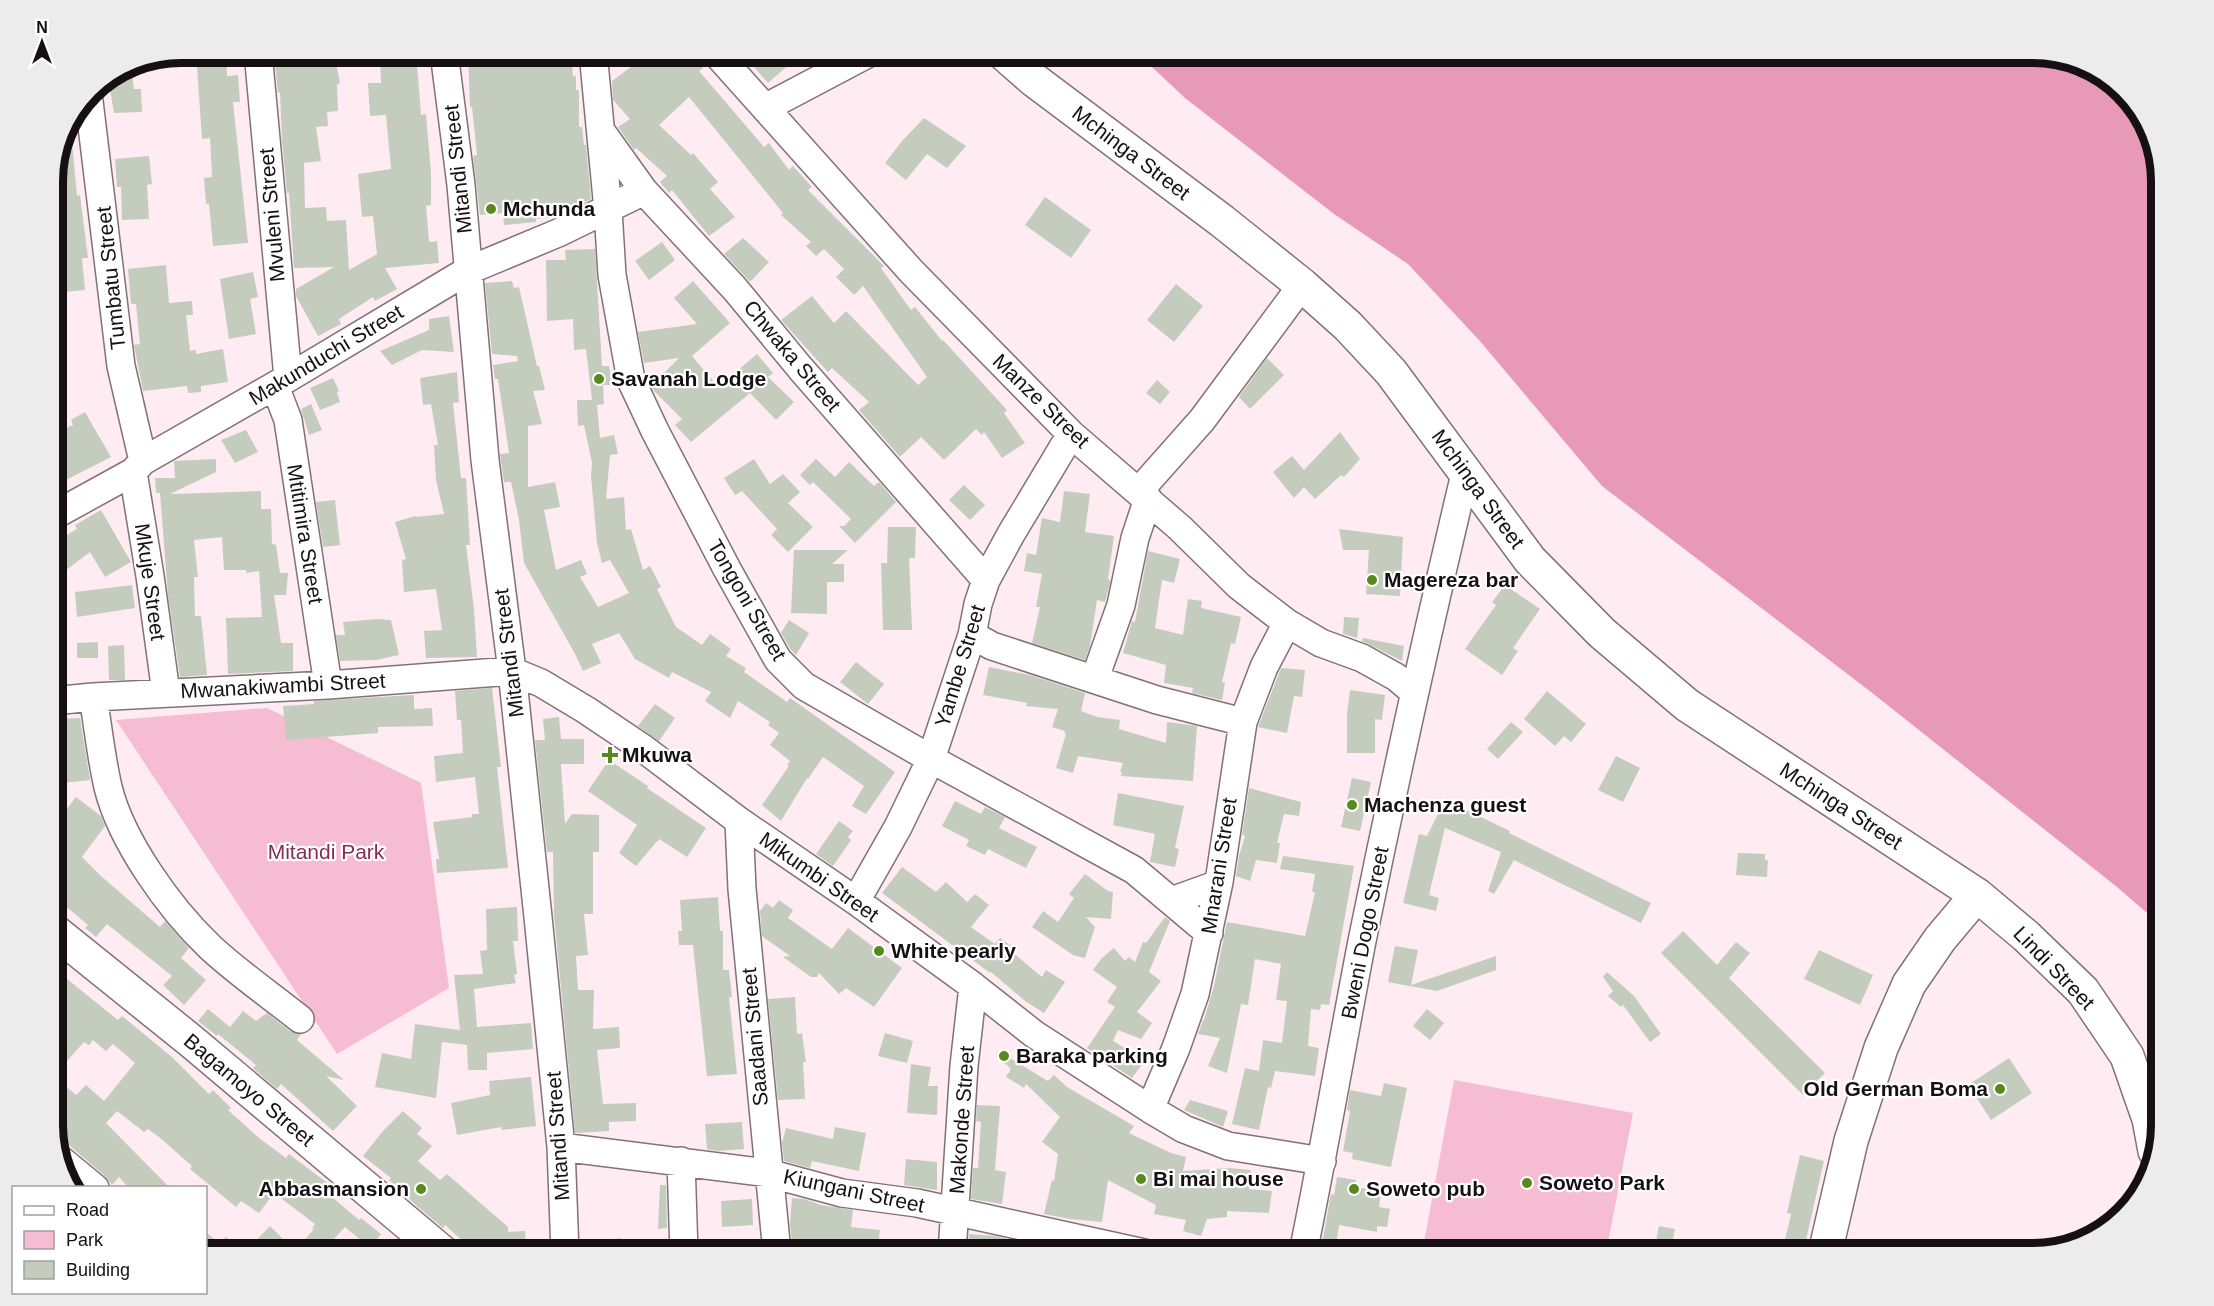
<svg xmlns="http://www.w3.org/2000/svg" width="2214" height="1306" viewBox="0 0 2214 1306" font-family="Helvetica,sans-serif">
  <rect width="100%" height="100%" fill="#feecf2"/>
  <path fill="#f6bdd2" d="M267 708 421 783 449 988 337 1054 116 720Z
    M1454 1080 1633 1113 1606 1253H1422Z"/>
  <path fill="#e899b8" d="M2033 52 2098 70 2144 116 2161 173V925L2117 887 1871 692 1602 486 1479 340 1408 264 1334 214 1185 98 1137 53Z"/>
  <path fill="#c4ccbe" d="M196 52H226L227 76 238 75 240 102H233L248 243 213 246 209 204H206L204 178 212 177 210 138 202 139Z
    M380 52H416L421 115 426 114 431 173V205L426 206 429 242 437 241 439 263 385 268 397 289 375 301 373 297 339 319 341 324 318 336 296 296V289L334 267 294 268 289 193H287L282 140 280 92 278 93 275 63 309 58 310 65 336 62 340 84H337L338 111 327 112 328 126 316 127 321 161 304 163 305 208 326 207 327 221 346 220 349 270 377 254 373 216 362 217 358 174 391 169 386 115 370 116 368 83H381Z
    M468 52H488V59L520 61 519 52H571L573 76H576V90H579V127H582L584 145H586L591 199 567 211 556 212 557 216 554 217 536 219V222L504 225 503 213 480 215 473 156 477 155 472 107H470Z
    M632 52H686L691 59 693 57 703 68 699 71 764 147 769 143 789 170 793 166 812 187 808 190 884 266 881 268 911 310 915 307 942 341 943 340 1007 410 1004 413 1025 443 1002 458 984 432 982 435 976 429 944 460 921 437 900 457 859 410 869 402 832 368 828 372 781 320 812 296 834 323 846 311 918 385 927 377 863 286 854 295 836 277 844 269 824 249 816 256 806 246 811 242 781 215 783 213 689 97 659 125 691 155 693 153 718 182 710 189 735 217 709 236 672 190 669 193 660 182 667 176 636 148 634 150 618 127 630 119 613 100 612 81 639 61Z
    M741 52H786L793 61 768 83Z
    M131 63 134 89H141L142 112 114 113 108 78Z
    M924 118 966 146 947 168 927 154 906 180 885 163 902 141Z
    M70 120 77 196 80 195 88 258H82L85 290 53 293V173L62 132Z
    M149 156 152 184 147 185 149 219 122 220 121 187H117L115 159Z
    M1045 197 1091 230 1071 258 1025 225Z
    M743 238 769 262 750 282 724 254Z
    M662 242 675 260 649 280 635 261Z
    M595 249 602 366H609L613 385H603L604 404 597 405 600 438 614 435 618 454 610 455 606 499 624 497 626 530 631 529 643 570 650 566 661 587 657 589 676 627 702 645 710 634 731 649 726 656 746 668 744 672 787 702 790 698 895 772 866 814 852 806 864 786 823 757 808 779 807 778 781 821 762 805 789 766 787 765 790 761 770 745 779 733 768 725 770 722 738 701 730 718 705 701 711 692 672 672 669 678 635 659 619 633 592 644 601 663 583 671 574 652 524 563 519 520 511 482H504L500 454 509 453 498 379H495L493 365 518 361 517 356 492 354 485 283 512 281 514 288 519 287 537 366H539L545 390 533 391 542 424 528 426V487L555 482 560 507 544 510 556 570 581 560 587 574 580 577 598 607 629 593 610 560 602 563 597 543 591 476 592 463 584 425 578 426 577 400H592L586 349 574 350 573 319 547 321 546 260H566L565 250Z
    M166 265 169 303 192 301 193 315H186L190 351 196 350V354L223 349 228 382 201 386V392L188 393 187 386 143 391 134 345 140 344 136 304H131L128 269Z
    M253 272 258 297 250 299 256 334 229 339 220 279Z
    M693 281 730 323 692 356 718 387 757 354 773 373 768 377 794 402 776 420 750 393 691 442 675 425 682 419 653 390 651 386 679 358 644 363 638 332 697 324 674 298Z
    M1176 284 1203 306 1174 342 1147 320Z
    M449 316 454 352 422 350 392 365 380 351 429 330V319Z
    M1267 358 1284 375 1250 409 1239 397Z
    M457 372 459 402 453 403 461 478H466L470 545H466L474 609 477 657 426 658 424 631 442 630 436 589 404 592 402 560 406 559 395 522 415 516 416 517 444 514 436 480 434 445H438L431 404 423 405 420 378Z
    M333 378 339 391 337 392 340 402 320 410 310 388Z
    M1157 380 1170 392 1160 404 1146 393Z
    M311 404 322 430 309 435 301 409Z
    M85 412 111 457 58 484 53 475V446L67 438 62 430 73 425 71 420Z
    M246 430 258 452 235 463 221 440Z
    M1340 432 1360 459 1344 477 1341 475 1315 499 1304 487 1294 498 1273 472 1292 456 1304 470Z
    M216 459V472L170 494 261 491V509H271L272 544 276 545 280 573H288L286 595H274L281 643H293V671L228 674 226 618 262 617 259 571 246 573V570H224L222 537 194 540 198 577H194L195 616H201L207 675 180 677 168 595 160 493H156L155 478H175L174 461Z
    M754 459 770 484 783 474 800 492 788 503 813 527 788 552 771 535 777 529 742 491 735 495 724 478Z
    M816 459 835 477 849 462 874 486 879 482 896 502 855 543 839 526H844L851 519 813 482 810 485 800 475Z
    M964 485 985 505 970 520 949 500Z
    M1064 491 1090 494 1085 532 1114 536 1108 579 1110 580V583L1105 602 1097 600 1090 646 1085 660 1032 643 1040 607H1036L1042 574 1024 571 1027 553 1036 555 1042 518 1060 522Z
    M335 500 340 545 323 547 316 502Z
    M101 510 131 562 105 577 90 552 53 580V543L77 529 75 525Z
    M888 527H916L915 558H909L912 630H883L881 563H887Z
    M1339 529 1403 537 1400 596 1366 594 1369 550H1343Z
    M794 550H848L832 564H844V582H827V614L791 613Z
    M1148 551 1180 559 1174 583 1162 580 1155 628 1183 635 1188 599 1202 601 1201 608 1241 617 1235 644 1231 643 1222 682 1225 683 1222 700 1192 693 1193 688 1164 683 1166 665 1123 653 1132 621 1135 622Z
    M132 585 135 608 77 617 75 592Z
    M1505 585 1540 609 1513 648 1518 651 1502 675 1465 649 1496 605 1492 602Z
    M1344 617 1359 618 1357 638 1343 634Z
    M378 619 391 620 399 655 377 660 340 661 336 635H345L343 622Z
    M789 620 809 633 796 655 791 650 781 633Z
    M1363 638 1404 646 1402 661 1362 641Z
    M98 642V658H77V643Z
    M124 645 125 680H109L108 646Z
    M856 662 884 684 868 704 840 682Z
    M989 667 1030 675 1085 693 1081 711 1097 717 1120 720 1119 729 1166 743 1167 722 1197 726 1193 781 1121 776 1122 772H1120L1123 763 1078 756 1073 773 1056 768 1066 734 1064 733 1065 731 1052 727 1058 709 1026 706 1027 703 983 695Z
    M1281 668 1305 670 1302 697 1294 696 1287 733 1258 727Z
    M492 688 501 767H497L508 868 437 873 436 859H439L433 822 472 817V814H479L475 777 436 782 434 756 463 753 461 720H457L455 691Z
    M1350 690 1385 695 1382 720 1375 719V753H1347V713Z
    M1547 691 1586 724 1571 742 1564 736 1555 746 1524 719Z
    M414 695V709L432 708 433 726 378 727V733L286 740 283 706 314 704V701Z
    M655 704 675 718 659 741 638 726Z
    M559 717 561 739H584V764H561L565 824 572 814 599 815V852H593V914H584L588 955 576 956 578 990H594L593 1029 619 1027 620 1048 597 1050 603 1104 636 1103V1121L609 1122V1131L575 1133 554 915 553 852H547L535 740H545L543 719Z
    M80 718 90 780 53 784V719Z
    M1511 722 1523 732 1498 759 1487 749Z
    M1616 756 1640 768 1623 802 1598 790Z
    M609 760 648 786 647 788 706 828 687 857 659 839 636 866 619 853 637 825 588 791Z
    M1352 778 1371 782 1360 831 1341 827Z
    M1249 788 1301 802 1299 816 1284 814 1277 843H1280L1277 863 1256 860 1250 881 1236 876 1239 856 1245 836 1242 835Z
    M1118 793 1184 806 1175 848 1179 849 1175 867 1150 862 1155 834 1113 825Z
    M76 797 101 816 105 826 82 857 102 877 160 927 165 921 189 948 181 958 206 980 184 1005 163 985 172 976 107 924 96 937 85 928 88 925 63 904 67 900 53 889V827Z
    M1446 798 1452 800 1451 803 1510 831 1509 833 1651 903 1641 923 1514 860 1494 894 1488 891 1501 852 1445 828 1429 895 1439 898 1436 911 1403 903 1419 834 1427 836Z
    M955 801 981 814 985 807 1005 817 999 828 1037 847 1026 868 988 849 985 855 966 846 969 840 942 826Z
    M839 821 853 831 848 837 851 840 833 866 816 854Z
    M1738 853 1765 854V860H1768L1767 877 1736 875Z
    M1283 856 1354 866 1329 1005 1321 1004 1320 1010 1311 1009 1308 1046 1319 1048 1315 1076 1275 1071 1271 1088 1268 1087 1259 1130 1232 1124 1245 1068 1259 1071 1263 1040 1282 1043 1287 1001 1276 1000 1281 964 1255 959 1248 1005 1241 1004 1227 1073 1208 1066 1220 1038 1198 1034 1203 1020H1204L1214 986 1227 922 1305 936 1315 892H1312L1315 874 1280 869Z
    M902 867 936 892 946 882 967 902 975 894 989 905 971 927 995 944 1000 938 1014 948 1011 951 1042 977 1046 970 1065 982 1044 1013 1025 1001 991 972 990 973 882 893Z
    M1085 874 1108 891 1113 892 1111 919 1086 917 1095 927 1085 958 1073 955 1032 927 1043 911 1058 922 1074 898 1069 894Z
    M718 897 720 931H723V970H729L732 997H729L737 1074 707 1076 693 945H679L678 931H682L680 900Z
    M779 900 793 910 788 918 832 949 848 928 902 968 874 1007 846 988 839 994 819 973 817 977H811L783 957 790 956 762 936 760 911 766 903 773 908Z
    M517 907 518 941H513L517 974 514 975 516 983 474 989 477 1027 531 1023 533 1049 487 1053V1070H468L467 1045 442 1042 436 1098 375 1087 382 1053 411 1059 415 1024 460 1030 454 975 483 974 480 951 487 950 486 909Z
    M1165 917 1170 921 1149 972 1161 981 1137 1012 1152 1023 1141 1039 1118 1030 1113 1041 1145 1060 1132 1078 1087 1048 1115 1007 1107 1002 1117 987 1093 970 1101 959 1114 948 1125 961 1129 957 1135 962 1143 942 1146 943Z
    M1683 931 1717 965 1736 942 1750 953 1729 978 1825 1073 1803 1095 1661 953Z
    M1395 946 1418 950 1411 985 1496 956V970L1437 991 1388 982Z
    M1819 950 1873 975 1860 1005 1804 979Z
    M1607 972 1634 996 1661 1034 1650 1042 1623 1005 1621 1007 1608 996 1613 991 1603 977Z
    M67 979 118 1020 122 1016 172 1057 209 1094 213 1090 231 1108 228 1110 259 1138 286 1158 289 1154 330 1185 325 1191 359 1220 361 1218 381 1234 370 1248 345 1227 320 1254H206V1232L220 1244 226 1237 244 1253 270 1226 295 1251 314 1229 312 1228 315 1224 274 1193 259 1213 241 1201 236 1207 190 1169 192 1166 159 1137 148 1129 144 1132 117 1111 106 1123 170 1188H129L119 1177 112 1185 105 1176 63 1140 60 1145H56L53 1133V1105L68 1088 76 1095 86 1085 104 1101 135 1063 113 1044 106 1051 93 1040 89 1045 84 1042 66 1062 53 1050V997Z
    M795 997 797 1034 802 1033 806 1062H803L805 1099 778 1100 768 999Z
    M208 1009 230 1027 243 1011 256 1021 267 1013 290 1031 301 1034 297 1040 344 1080 326 1076 357 1106 333 1131 281 1084 277 1089 253 1068 256 1065 218 1034 217 1036 198 1021Z
    M1427 1009 1444 1023 1430 1040 1413 1026Z
    M885 1033 913 1041 907 1063 878 1056Z
    M1003 1054 1048 1081 1054 1075 1067 1087 1134 1126 1129 1133 1171 1153 1186 1157 1183 1171 1229 1168 1251 1170 1249 1189 1272 1191 1269 1213 1227 1211V1217L1207 1219 1201 1236 1183 1231 1186 1220 1154 1214 1156 1205 1108 1180 1102 1222 1070 1219 1044 1214 1052 1180 1054 1181 1058 1154 1042 1142 1060 1117 1026 1084 1024 1088 1006 1077 1011 1069 1000 1058Z
    M2009 1058 2032 1093 1991 1120 1968 1085Z
    M911 1064 931 1067 928 1086H938L937 1115 907 1113Z
    M531 1077 536 1126 502 1130 501 1127 457 1135 451 1103 490 1095 489 1081Z
    M1384 1083 1407 1088 1391 1167 1352 1159 1353 1153 1343 1151 1350 1111 1347 1110 1350 1090 1381 1096Z
    M1190 1100 1228 1111 1223 1127 1184 1110Z
    M977 1105 1000 1106 995 1170 1006 1172 1002 1204 971 1199 973 1168H978L981 1122 976 1121Z
    M403 1111 422 1128 417 1134 432 1146 418 1161 440 1180 447 1174 508 1227V1232L525 1231 526 1254H477L445 1225 443 1228 418 1207 389 1180 391 1178 363 1156 383 1131Z
    M742 1122 744 1149 718 1151 707 1149 705 1124Z
    M835 1127 866 1133 859 1171 812 1161 810 1168 784 1161 782 1143 786 1128 833 1139Z
    M1800 1155 1824 1161 1803 1253H1782L1791 1214 1787 1213Z
    M906 1159 937 1162V1190L904 1185Z
    M1337 1177 1356 1180 1355 1187 1381 1191 1379 1207 1390 1209 1387 1227 1377 1226V1232L1339 1225 1335 1252 1321 1249 1331 1194 1334 1195Z
    M660 1185H666L667 1228 658 1229Z
    M792 1198 804 1199 821 1205 853 1210 851 1227 880 1230 877 1254 793 1251 790 1224Z
    M752 1199 753 1225 722 1227 721 1201Z
    M1659 1226 1675 1229 1670 1253 1654 1251Z
    M969 1234 995 1236 1025 1243 1024 1253 968 1254Z
    M621 1238 623 1254H581L580 1244Z"/>
  <g fill="none" stroke-linecap="round" stroke-linejoin="round">
    <defs>
      <path id="minor" d="M258 52 288 378
        M444 52 461 185 485 460 512 671 538 917 561 1147 565 1253
        M593 52 608 210 612 275 631 380 655 431 727 569 778 660 804 686 931 759 1134 870 1209 933
        M715 52 911 271 1071 434 1180 528 1239 586 1287 623 1321 643 1362 658 1396 677 1414 692
        M88 93 121 366 143 461
        M765 108 871 52
        M601 131 644 191 735 289 801 369 986 580
        M275 386 288 420 328 685
        M133 472 150 576 166 693
        M1139 491 1202 420 1302 285
        M53 516 133 472 143 461 288 378 467 271 558 233 644 191
        M972 635 992 646 1157 700 1243 722
        M1095 678 1121 605 1135 538 1148 499
        M93 697C98 726 101 757 108 787 121 841 170 909 210 947 238 973 270 995 300 1019
        M53 701 93 697 328 685 512 671 541 683 586 710 644 749 739 821 856 901 973 986 1034 1034 1150 1109 1184 1129 1228 1146 1322 1161
        M739 821 742 889 777 1253
        M856 901 898 827 931 759 972 635 978 604 986 580 1011 534 1071 434
        M1171 901 1210 887 1219 882
        M1150 1109 1176 1048 1195 994 1219 882 1243 722 1264 667 1287 623
        M561 1147 768 1173 842 1193 917 1203 1144 1253
        M61 1160 95 1188
        M681 1161 684 1253
        M952 1253 964 1066 973 986
        M1303 1253C1324 1150 1342 1045 1362 941 1394 784 1428 629 1465 474"/>
      <path id="major" d="M1002 52 1034 80 1222 221 1302 285 1348 326 1391 372 1530 560 1602 633 1687 705 1977 895 2026 936 2083 991 2127 1056 2149 1119 2155 1151
        M53 930 191 1041 443 1253
        M1825 1253 1851 1141 1881 1048 1909 984 1940 939 1977 895"/>
    </defs>
    <use href="#minor" stroke="#817277" stroke-width="30"/>
    <use href="#major" stroke="#817277" stroke-width="36"/>
    <use href="#minor" stroke="#fff" stroke-width="27"/>
    <use href="#major" stroke="#fff" stroke-width="33"/>
  </g>
  <g fill="#59891d" stroke="#fff" stroke-width="2">
    <circle cx="491" cy="209" r="6"/>
    <circle cx="599" cy="379" r="6"/>
    <circle cx="1372" cy="580" r="6"/>
    <path d="M607 746h6v6h6v6h-6v6h-6v-6h-6v-6h6z"/>
    <circle cx="1352" cy="805" r="6"/>
    <circle cx="879" cy="951" r="6"/>
    <circle cx="1004" cy="1056" r="6"/>
    <circle cx="2000" cy="1089" r="6"/>
    <circle cx="1141" cy="1179" r="6"/>
    <circle cx="1527" cy="1183" r="6"/>
    <circle cx="421" cy="1189" r="6"/>
    <circle cx="1354" cy="1189" r="6"/>
  </g>
  <g text-anchor="middle" stroke-width="4.5" stroke-linejoin="round" paint-order="stroke">
    <g font-size="21" fill="#161013" stroke="#fff">
      <text transform="translate(1131 153) rotate(37)" y="7">Mchinga Street</text>
      <text transform="translate(458 169) rotate(-96)" y="7">Mitandi Street</text>
      <text transform="translate(272 215) rotate(-95)" y="7">Mvuleni Street</text>
      <text transform="translate(111 278) rotate(-96)" y="7">Tumbatu Street</text>
      <text transform="translate(326 355) rotate(-31)" y="7">Makunduchi Street</text>
      <text transform="translate(792 356) rotate(50)" y="7">Chwaka Street</text>
      <text transform="translate(1041 401) rotate(44)" y="7">Manze Street</text>
      <text transform="translate(1478 489) rotate(54)" y="7">Mchinga Street</text>
      <text transform="translate(305 534) rotate(81)" y="7">Mtitimira Street</text>
      <text transform="translate(150 582) rotate(82)" y="7">Mkuje Street</text>
      <text transform="translate(747 600) rotate(60)" y="7">Tongoni Street</text>
      <text transform="translate(509 653) rotate(-97)" y="7">Mitandi Street</text>
      <text transform="translate(960 666) rotate(-73)" y="7">Yambe Street</text>
      <text transform="translate(283 686) rotate(-3)" y="7">Mwanakiwambi Street</text>
      <text transform="translate(1841 806) rotate(33)" y="7">Mchinga Street</text>
      <text transform="translate(1219 866) rotate(-81)" y="7">Mnarani Street</text>
      <text transform="translate(819 877) rotate(35)" y="7">Mikumbi Street</text>
      <text transform="translate(1365 933) rotate(-79)" y="7">Bweni Dogo Street</text>
      <text transform="translate(2054 968) rotate(46)" y="7">Lindi Street</text>
      <text transform="translate(755 1037) rotate(-95)" y="7">Saadani Street</text>
      <text transform="translate(249 1090) rotate(40)" y="7">Bagamoyo Street</text>
      <text transform="translate(962 1120) rotate(-86)" y="7">Makonde Street</text>
      <text transform="translate(558 1136) rotate(-94)" y="7">Mitandi Street</text>
      <text transform="translate(854 1191) rotate(12)" y="7">Kiungani Street</text>
    </g>
    <g font-size="21" font-weight="bold" fill="#161013" stroke="#fff" text-anchor="start">
      <text x="503" y="216">Mchunda</text>
      <text x="611" y="386">Savanah Lodge</text>
      <text x="1384" y="587">Magereza bar</text>
      <text x="622" y="762">Mkuwa</text>
      <text x="1364" y="812">Machenza guest</text>
      <text x="891" y="958">White pearly</text>
      <text x="1016" y="1063">Baraka parking</text>
      <text x="1988" y="1096" text-anchor="end">Old German Boma</text>
      <text x="1153" y="1186">Bi mai house</text>
      <text x="1539" y="1190">Soweto Park</text>
      <text x="409" y="1196" text-anchor="end">Abbasmansion</text>
      <text x="1366" y="1196">Soweto pub</text>
    </g>
    <g font-size="21" fill="#862b56" stroke="#fff">
      <text x="326" y="859">Mitandi Park</text>
    </g>
  </g>
  <path d="M0 0H2214V1306H0ZM181 63H2033A118 118 0 0 1 2151 181V1125A118 118 0 0 1 2033 1243H181A118 118 0 0 1 63 1125V181A118 118 0 0 1 181 63Z" fill="#ececec" fill-rule="evenodd"/>
  <path fill="none" stroke="#161013" stroke-width="8" d="M181 63H2033A118 118 0 0 1 2151 181V1125A118 118 0 0 1 2033 1243H181A118 118 0 0 1 63 1125V181A118 118 0 0 1 181 63Z"/>
  <rect x="12" y="1186" width="195" height="108" fill="#ffffff" stroke="#a29fa1" stroke-width="1.5"/>
  <rect x="24" y="1206" width="30" height="9" fill="#ffffff" stroke="#a29fa1" stroke-width="1.5"/>
  <text x="66" y="1216" font-size="18" fill="#161013">Road</text>
  <rect x="24" y="1231" width="30" height="18" fill="#f6bdd2" stroke="#a29fa1" stroke-width="1.5"/>
  <text x="66" y="1246" font-size="18" fill="#161013">Park</text>
  <rect x="24" y="1261" width="30" height="18" fill="#c4ccbe" stroke="#a29fa1" stroke-width="1.5"/>
  <text x="66" y="1276" font-size="18" fill="#161013">Building</text>
  <g transform="translate(42 42)" stroke="#ffffff" stroke-width="4.5" paint-order="stroke">
  <path d="M0-4.5L10 22L0 15L-10 22Z" fill="#161013"/>
  <text y="-9" font-size="16" font-weight="bold" text-anchor="middle" fill="#161013">N</text>
  </g>
</svg>
